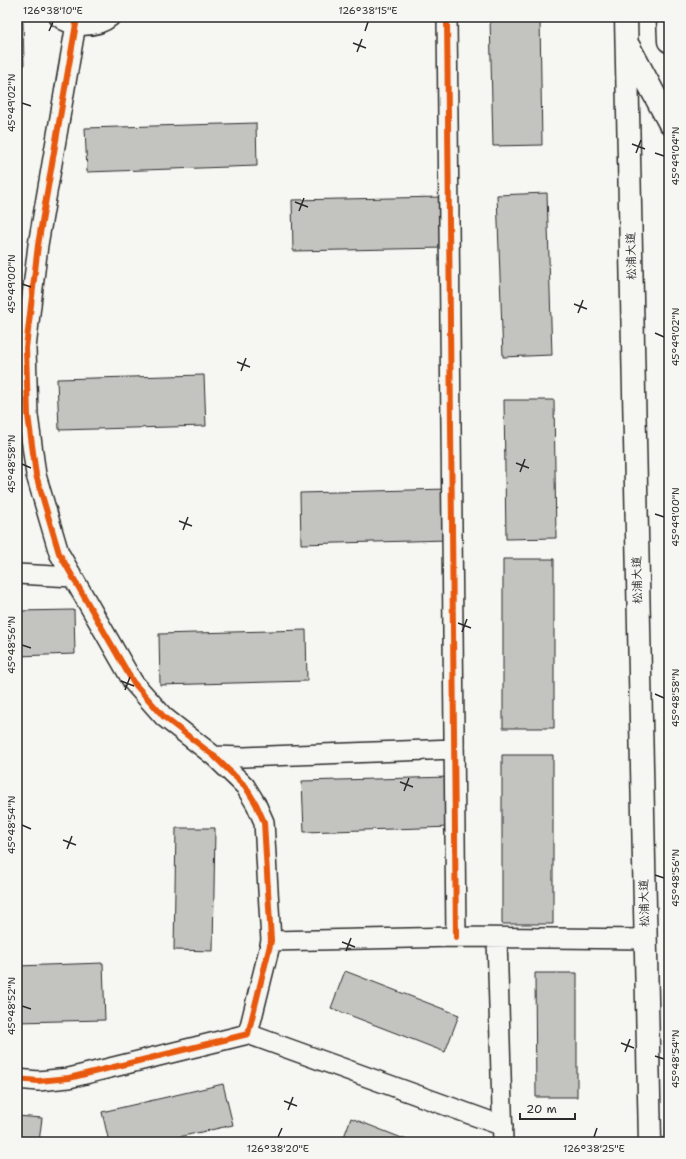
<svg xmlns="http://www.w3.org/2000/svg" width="686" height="1159" viewBox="0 0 686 1159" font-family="'Shantell Sans','LXGW WenKai TC',sans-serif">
  <rect width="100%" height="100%" fill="#f6f6f2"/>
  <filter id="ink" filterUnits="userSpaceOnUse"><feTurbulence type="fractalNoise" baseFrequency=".025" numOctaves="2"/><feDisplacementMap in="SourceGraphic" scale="8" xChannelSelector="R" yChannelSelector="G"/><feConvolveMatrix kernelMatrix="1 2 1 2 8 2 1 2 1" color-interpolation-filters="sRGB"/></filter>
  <g filter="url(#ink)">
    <path fill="#c3c3c0" stroke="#2b2b2b" d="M490 17H540L542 145 493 146Z
      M17 22H23L24 66 17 67Z
      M256 123 257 166 87 172 85 128Z
      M547 193 552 355 503 357 497 195Z
      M442 197 444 248 293 251 292 200Z
      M204 375 206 426 59 430 57 379Z
      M504 400H554L556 538 506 539Z
      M447 489 448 540 301 544 300 493Z
      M503 559H554V728H503Z
      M74 610 75 654 17 656V611Z
      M306 630 307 681 160 685 159 634Z
      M502 755H553V924H502Z
      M449 777 451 827 304 832 302 781Z
      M176 828H215L213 951 174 950Z
      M103 963 105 1020 17 1022V966Z
      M345 971 459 1015 445 1052 331 1008Z
      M535 973H577V1097H536Z
      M223 1084 233 1125 156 1142H109L102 1112Z
      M17 1116 42 1118 39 1142H17Z
      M351 1118 412 1142H342Z"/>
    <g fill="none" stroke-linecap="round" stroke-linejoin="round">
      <defs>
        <path id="street" d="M59 17C72 28 97 28 110 17
          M447 17 456 937
          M17 574 73 577
          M214 756 244 757 454 749
          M497 938 503 1142
          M271 941 456 937 645 939
          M248 1034 503 1126
          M17 1079 38 1081 69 1078 248 1034 271 941 264 822 256 804 245 786 214 756 164 717 133 682 59 553 36 475 28 415 26 348 38 245 76 24"/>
        <path id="highway" d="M626 17 650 1142
          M668 17 669 41
          M629 47 669 122"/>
      </defs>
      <use href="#street" stroke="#2b2b2b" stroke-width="22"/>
      <use href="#highway" stroke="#2b2b2b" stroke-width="25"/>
      <use href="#street" stroke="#f6f6f2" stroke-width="19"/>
      <use href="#highway" stroke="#f6f6f2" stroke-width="22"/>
      <defs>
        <path id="cycleway" d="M447 17 456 937
          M17 1079 38 1081 69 1078 248 1034 271 941 264 822 256 804 245 786 214 756 164 717 133 682 59 553 36 475 28 415 26 348 38 245 76 24"/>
      </defs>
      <use href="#cycleway" stroke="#f6f6f2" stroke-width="8"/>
      <use href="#cycleway" stroke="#e8590c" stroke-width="6"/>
    </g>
  </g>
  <path fill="none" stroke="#2b2b2b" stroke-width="1.5" d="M49 31 53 22M365 31 368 22M353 43 366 48M357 52 362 39M22 103 31 106M632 144 645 149M636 153 641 140M655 153 664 156M295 202 308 207M299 211 304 198M22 284 31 287M574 304 587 309M578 313 583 300M655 333 664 337M237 362 250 367M241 371 246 358M516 463 529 468M22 464 31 468M520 472 525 459M655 514 664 517M179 521 192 526M183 530 188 517M458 623 471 628M462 632 467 619M22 645 31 648M121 681 134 686M125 690 130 677M655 694 664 698M400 782 413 787M404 791 409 778M22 825 31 829M63 840 76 845M67 849 72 836M655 875 664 878M342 942 355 947M346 951 351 938M22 1006 31 1009M621 1043 634 1048M625 1052 630 1039M655 1056 664 1059M284 1101 297 1106M288 1110 293 1097M278 1137 282 1128M594 1137 597 1128"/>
  <g text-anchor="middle" stroke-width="3.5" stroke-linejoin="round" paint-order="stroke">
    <g font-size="12" fill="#2b2b2b" stroke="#f6f6f2">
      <text transform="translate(631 256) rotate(-91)" y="4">松浦大道</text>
      <text transform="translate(637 580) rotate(-91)" y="4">松浦大道</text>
      <text transform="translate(644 903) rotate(-91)" y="4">松浦大道</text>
    </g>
  </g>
  <rect width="686" height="1159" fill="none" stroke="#f6f6f2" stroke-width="44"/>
  <path d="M520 1113v6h55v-6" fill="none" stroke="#2b2b2b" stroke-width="2"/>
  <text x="526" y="1113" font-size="12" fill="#2b2b2b" stroke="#f6f6f2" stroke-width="3" paint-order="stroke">20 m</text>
  <rect x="22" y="22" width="642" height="1115" fill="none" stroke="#2b2b2b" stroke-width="1.5"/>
  <g font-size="10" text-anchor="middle" fill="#2b2b2b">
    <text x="53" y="14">126°38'10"E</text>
    <text x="368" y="14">126°38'15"E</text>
    <text transform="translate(11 103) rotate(-90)" y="4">45°49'02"N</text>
    <text transform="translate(675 156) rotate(-90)" y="4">45°49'04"N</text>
    <text transform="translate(11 284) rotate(-90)" y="4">45°49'00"N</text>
    <text transform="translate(675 337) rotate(-90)" y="4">45°49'02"N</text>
    <text transform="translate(11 464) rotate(-90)" y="4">45°48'58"N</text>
    <text transform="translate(675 517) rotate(-90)" y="4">45°49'00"N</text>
    <text transform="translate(11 645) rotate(-90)" y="4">45°48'56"N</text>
    <text transform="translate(675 698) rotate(-90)" y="4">45°48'58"N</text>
    <text transform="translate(11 825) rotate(-90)" y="4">45°48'54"N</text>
    <text transform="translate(675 878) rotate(-90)" y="4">45°48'56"N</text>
    <text transform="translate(11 1006) rotate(-90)" y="4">45°48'52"N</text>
    <text transform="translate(675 1059) rotate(-90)" y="4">45°48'54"N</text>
    <text x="278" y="1152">126°38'20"E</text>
    <text x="594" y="1152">126°38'25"E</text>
  </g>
</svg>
